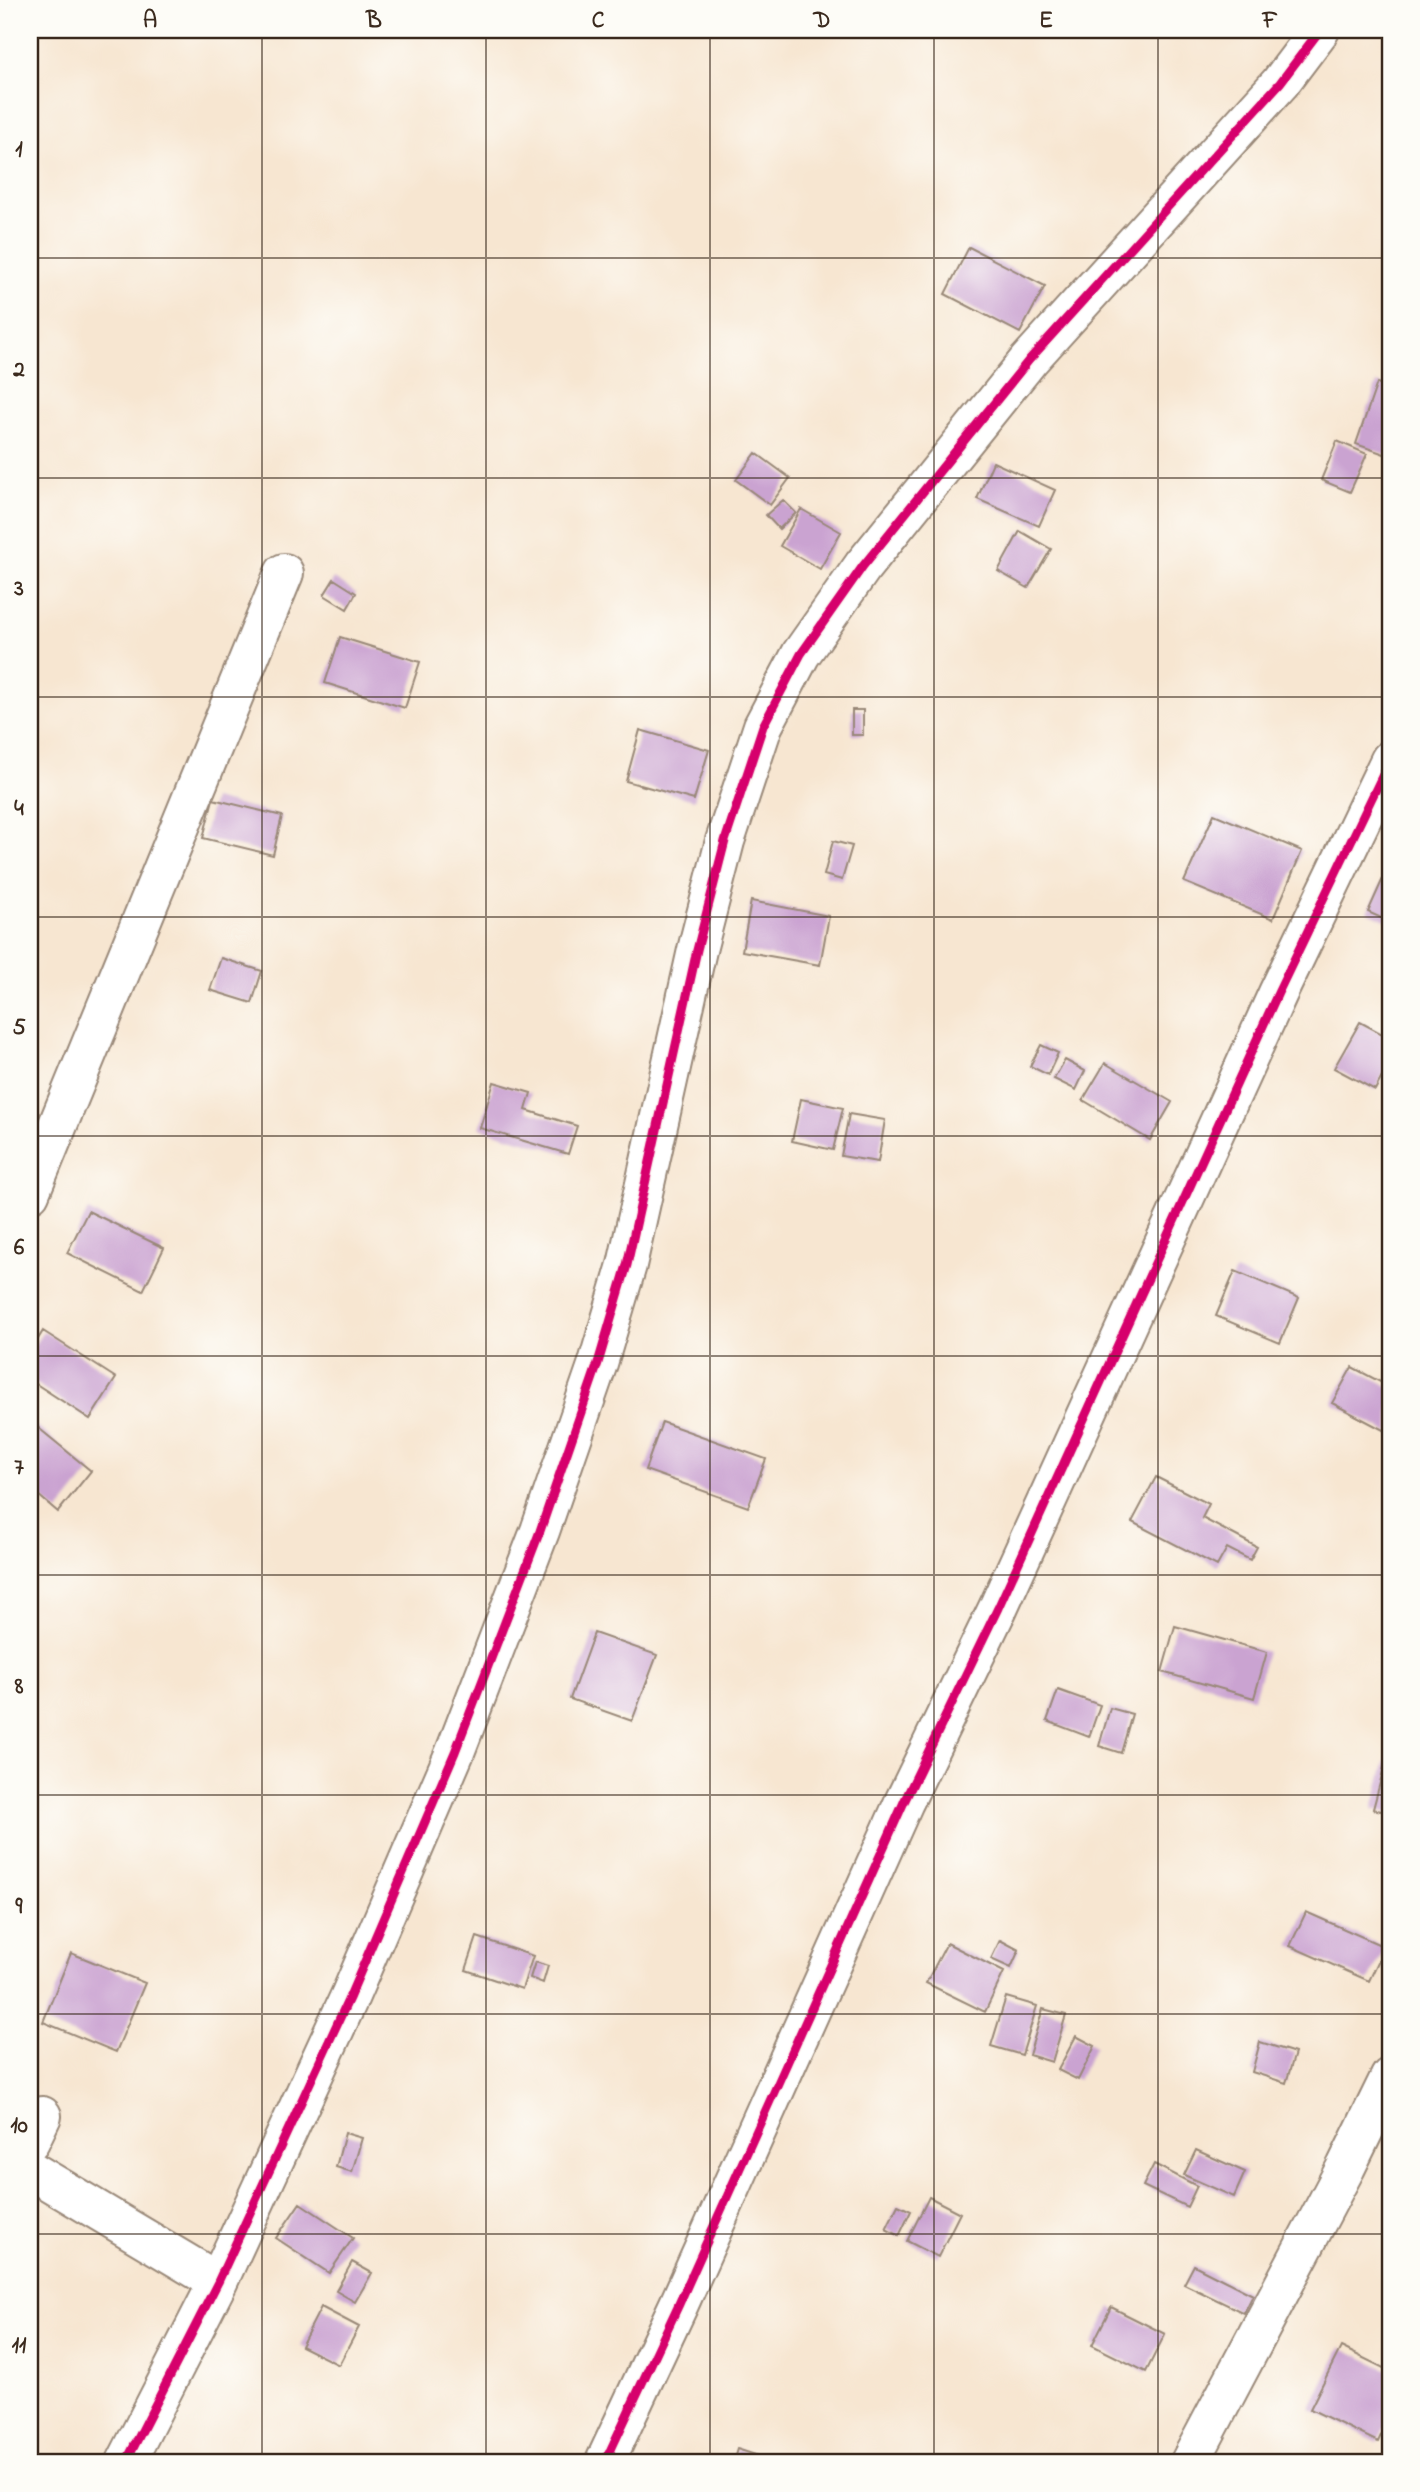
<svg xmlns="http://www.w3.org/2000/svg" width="1420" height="2492" viewBox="0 0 1420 2492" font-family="'Indie Flower',sans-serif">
  <rect width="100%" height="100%" fill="#fdfcf7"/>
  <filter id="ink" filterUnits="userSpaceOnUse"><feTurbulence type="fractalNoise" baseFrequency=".0143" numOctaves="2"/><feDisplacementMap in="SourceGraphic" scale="14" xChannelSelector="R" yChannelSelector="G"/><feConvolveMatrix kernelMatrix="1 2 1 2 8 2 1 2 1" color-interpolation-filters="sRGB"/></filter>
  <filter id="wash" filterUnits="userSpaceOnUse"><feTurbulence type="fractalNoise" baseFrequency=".00686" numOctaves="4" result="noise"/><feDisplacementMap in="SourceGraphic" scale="28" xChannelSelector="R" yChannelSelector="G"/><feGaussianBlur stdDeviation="1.57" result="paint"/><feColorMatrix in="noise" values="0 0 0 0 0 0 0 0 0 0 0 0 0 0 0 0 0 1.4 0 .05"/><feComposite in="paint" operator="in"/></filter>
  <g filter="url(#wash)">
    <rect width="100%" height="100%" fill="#f7e6d1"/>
    <g id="blocks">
      <path fill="#caa3d1" d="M969 247 1045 286 1020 333 945 294Z
        M1377 383 1390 388V456L1356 444Z
        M1337 441 1367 454 1350 492 1321 480Z
        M756 453 790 478 770 505 736 480Z
        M993 462 1055 490 1039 526 977 499Z
        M783 500 796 513 779 529 766 515Z
        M801 509 841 532 820 569 780 546Z
        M1020 531 1051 549 1028 588 998 571Z
        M334 579 356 593 347 609 324 595Z
        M340 637 420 662 405 708 325 683Z
        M852 710H863V735H852Z
        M640 730 709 750 694 800 626 781Z
        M213 799 282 816 273 855 203 838Z
        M1214 814 1302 851 1273 919 1184 882Z
        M833 841 852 846 842 880 824 875Z
        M1390 863V922L1368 912Z
        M751 901 829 916 820 965 742 951Z
        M221 958 262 971 252 1003 210 990Z
        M1360 1022 1390 1038V1062L1375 1090 1334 1068Z
        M1041 1045 1058 1053 1048 1075 1030 1066Z
        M1065 1060 1085 1071 1076 1090 1054 1079Z
        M1105 1063 1172 1102 1150 1140 1083 1100Z
        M1390 1079V1094L1384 1090Z
        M494 1082 531 1093 526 1110 577 1126 568 1154 480 1128Z
        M801 1099 843 1108 833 1150 792 1141Z
        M849 1114 885 1120 878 1162 841 1156Z
        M88 1211 164 1248 143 1291 67 1253Z
        M1235 1271 1299 1298 1280 1343 1216 1316Z
        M43 1331 116 1378 90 1419 30 1380V1352Z
        M1352 1367 1390 1387 1389 1433 1332 1403Z
        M30 1421 91 1471 58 1512 30 1488Z
        M662 1422 766 1459 748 1507 645 1470Z
        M1156 1477 1209 1504 1202 1518 1257 1547 1250 1560 1227 1548 1217 1566 1132 1522Z
        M1175 1626 1267 1652 1254 1698 1162 1672Z
        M594 1633 657 1655 632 1721 570 1699Z
        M1058 1690 1100 1705 1089 1737 1047 1721Z
        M1110 1708 1132 1714 1121 1753 1099 1746Z
        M1389 1749H1390V1813L1373 1809Z
        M1306 1912 1385 1947 1369 1981 1290 1946Z
        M477 1937 533 1956 522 1989 466 1970Z
        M1000 1940 1019 1950 1011 1968 991 1959Z
        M947 1943 1004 1972 985 2012 926 1983Z
        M71 1953 145 1983 116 2052 43 2022Z
        M535 1962 548 1966 543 1983 530 1978Z
        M1006 1997 1037 2006 1022 2055 991 2046Z
        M1043 2009 1066 2015 1052 2062 1029 2055Z
        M1076 2036 1095 2046 1078 2080 1058 2070Z
        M1260 2042 1295 2053 1286 2083 1252 2072Z
        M345 2133 362 2138 352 2172 336 2167Z
        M1196 2150 1245 2172 1234 2197 1184 2175Z
        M1154 2164 1197 2186 1187 2207 1143 2186Z
        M929 2197 960 2213 938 2257 907 2241Z
        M300 2203 353 2238 329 2273 276 2238Z
        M898 2205 911 2211 899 2236 886 2229Z
        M352 2262 372 2273 355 2302 336 2291Z
        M1194 2265 1253 2295 1244 2313 1184 2284Z
        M321 2307 359 2327 339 2365 301 2346Z
        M1111 2307 1165 2334 1146 2372 1092 2345Z
        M1341 2347 1390 2371V2415L1378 2442 1310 2409Z
        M737 2449 777 2462H733Z"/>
    </g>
  </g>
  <g filter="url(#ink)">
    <use href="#blocks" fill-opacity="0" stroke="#998878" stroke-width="2"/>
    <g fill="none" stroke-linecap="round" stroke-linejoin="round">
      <defs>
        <path id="street" d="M30 1193 284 573
          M30 2141 42 2116
          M30 2170 218 2282
          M126 2462 218 2282 350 1996 455 1752 540 1531 598 1363 627 1265 697 950 725 841 763 726 801 654 863 566 1029 360 1280 83 1320 30
          M605 2462 679 2304 904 1802 998 1608 1278 993 1390 760
          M1190 2462 1346 2167 1390 2077"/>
      </defs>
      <use href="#street" stroke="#998878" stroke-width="42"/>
      <use href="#street" stroke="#fff" stroke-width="38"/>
      <defs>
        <path id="cycleway" d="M126 2462 218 2282 350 1996 455 1752 540 1531 598 1363 627 1265 697 950 725 841 763 726 801 654 863 566 1029 360 1280 83 1320 30
          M605 2462 679 2304 904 1802 998 1608 1278 993 1390 760"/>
      </defs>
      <use href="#cycleway" stroke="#fdfcf7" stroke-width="13"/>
      <use href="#cycleway" stroke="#d6006c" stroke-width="9"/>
    </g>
  </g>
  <path fill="none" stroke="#3b2a1e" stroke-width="2" stroke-opacity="0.55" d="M262 30V2462M486 30V2462M710 30V2462M934 30V2462M1158 30V2462M30 258H1390M30 478H1390M30 697H1390M30 917H1390M30 1136H1390M30 1356H1390M30 1575H1390M30 1795H1390M30 2014H1390M30 2234H1390"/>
  <rect width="1420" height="2492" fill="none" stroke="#fdfcf7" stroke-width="77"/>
  <rect x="38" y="38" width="1344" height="2416" fill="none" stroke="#3b2a1e" stroke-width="2.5"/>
  <g font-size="23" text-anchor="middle" font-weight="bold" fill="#3b2a1e">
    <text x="150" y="27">A</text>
    <text x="374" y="27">B</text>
    <text x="598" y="27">C</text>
    <text x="822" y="27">D</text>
    <text x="1046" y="27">E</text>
    <text x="1270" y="27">F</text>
    <text x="19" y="156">1</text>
    <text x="19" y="376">2</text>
    <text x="19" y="595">3</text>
    <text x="19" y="815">4</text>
    <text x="19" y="1034">5</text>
    <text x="19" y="1254">6</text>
    <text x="19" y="1474">7</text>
    <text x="19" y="1693">8</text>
    <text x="19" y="1913">9</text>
    <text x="19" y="2132">10</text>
    <text x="19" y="2352">11</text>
  </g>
</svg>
